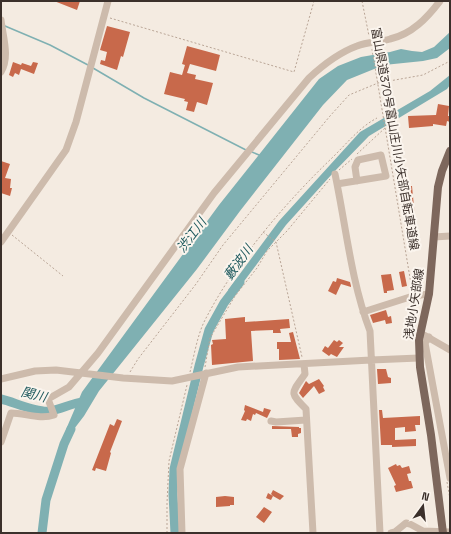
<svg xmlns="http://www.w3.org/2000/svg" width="451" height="534" viewBox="0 0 451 534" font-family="'Space Grotesk','Noto Sans JP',sans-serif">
  <rect width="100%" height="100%" fill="#f4ebe1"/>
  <path fill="#7fb0b2" d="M450 32V48L437 58 423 61 384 65 347 80 323 105 240 211 197 269 99 391 84 416 61 446 67 427 82 392 219 205 319 79 338 66 361 57 390 52 401 49 412 51 422 52 434 47Z
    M450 75V85L447 89 369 136 333 173 286 225 236 292 228 290 279 221 360 132 430 91Z"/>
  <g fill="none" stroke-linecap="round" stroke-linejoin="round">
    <path stroke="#7fb0b2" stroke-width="1.5" d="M5 26 50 45 88 65
      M93 68 144 98 246 150
      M252 152 259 155"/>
    <path stroke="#7fb0b2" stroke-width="9" d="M1 399C14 402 37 413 50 411 62 409 72 403 83 402
      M42 533 46 500 64 444 71 429
      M175 533 173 494 174 469 199 366 209 330 224 303 240 282"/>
  </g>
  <path fill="#c8694b" d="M54 1H80L77 10Z
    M107 26 130 32 123 57 121 56 117 70 100 64 101 60 105 61 107 52 100 50Z
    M187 46 220 55 216 71 190 64 187 73 196 75 195 79 213 83 207 105 197 102 194 112 186 110 188 102 184 101 185 99 164 94 170 72 182 75 185 65 182 64Z
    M13 62 21 65 22 63 31 66 33 62 38 63 34 74 21 69 19 75 15 73 13 77 9 75Z
    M438 104 449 106 448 116H450V122L447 121 446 126 433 124V126L409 128 408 116 436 115Z
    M1 161 10 164 5 178 11 179 10 188H12L10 196 1 193Z
    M407 180V186H412L415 217 406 218 401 181Z
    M404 271 407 286 402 287 399 272Z
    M391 274 394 290 387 291V293H384L381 275Z
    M337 278 350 282 351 286V287L341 284 336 295 328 291 333 281 336 282Z
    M386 310 388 317 391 316 392 323 386 324 385 320 373 323 370 315Z
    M245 317V322L289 319 290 328 280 329 281 333H273V330L251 331 253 361 212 365 211 345 213 344 212 340 226 339 225 319Z
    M293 332 300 359 279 360V349H277V342H291L289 333Z
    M334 340 337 342 339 340 343 343 339 347H344L337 357 331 354 329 356 322 351 325 346 328 348Z
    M377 369H386L388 377 391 378V383L378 384Z
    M319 379 324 386 323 387 325 391 319 394 314 386 303 398 299 393 306 381 309 384Z
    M245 405 263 412 264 408 271 410 267 418 256 413 255 415 253 414 251 421 247 419 246 421 241 420 245 411 244 410Z
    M379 410H382L383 418 420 416V425H415L416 431 405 432V427L395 428V440L416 439V446L392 447V445H381Z
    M117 419 122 421 110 452 111 453 106 471 96 468 95 471 92 470 110 424 114 426Z
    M272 426 299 427V428H301V433L298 434V437H292L291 429H272Z
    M396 464 397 466 400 465 402 468 409 466 411 473 407 474 409 481H411L413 488 396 492 394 486 396 485 388 468Z
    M273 490 284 496 280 500 273 496 271 500 266 498 268 493 273 496 271 494Z
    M225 496 234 497V505H230V506L216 507V497Z
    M264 507 272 512 264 523 256 517Z"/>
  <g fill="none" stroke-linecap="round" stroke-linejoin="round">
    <path stroke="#b9a596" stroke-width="1" stroke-dasharray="2 2" stroke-linecap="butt" d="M362 1 369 36
      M110 18 294 72 314 1
      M372 49 412 290
      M357 154 385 128
      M339 170 352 159
      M263 232 276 242 302 357
      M12 235 63 276
      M414 301 417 318
      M205 367 210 338 235 296 257 268 267 251 287 231 330 179
      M130 372 138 359 196 284 223 245 330 116 349 95 378 83 423 75 450 61
      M190 372C194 356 197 337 204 322 235 261 285 203 334 156 348 142 360 127 377 118
      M447 482 450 499
      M167 533V503L169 461 187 385"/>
    <path stroke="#cdbbac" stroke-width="7" d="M1 20C3 37 10 57 1 72
      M335 174C346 226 351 281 370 331L380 533
      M337 184 386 176 381 155 358 160 355 167 357 181
      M434 237 450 236
      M1 242 66 150 76 122 108 1
      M363 312 413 296 429 294
      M424 335 450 350
      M429 337 425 343 450 478
      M304 364 305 374C291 394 289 392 306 409L313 533
      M1 379 35 371 56 370 123 378 172 381 238 367 371 360 419 358
      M271 421 276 422 306 420
      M1 442 11 413C25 413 40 420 54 415L48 399 69 387 98 353 214 193 309 78C324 64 338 53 357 46 367 42 380 42 390 39 412 34 427 18 440 1
      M182 533 180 469 206 373
      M391 533 395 532 406 523 410 524 423 531 450 532"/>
    <path stroke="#7d675c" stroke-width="8" d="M443 533 431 435 420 367 419 340 429 294 438 187 442 171 450 151"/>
  </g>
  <g text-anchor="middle" stroke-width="4" stroke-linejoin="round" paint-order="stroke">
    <g font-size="12" fill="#3b302b" stroke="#fbf5ee">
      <text transform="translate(395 139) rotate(80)" y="4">富山県道370号富山庄川小矢部自転車道線</text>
      <text transform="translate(414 304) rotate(-81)" y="4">浅地小矢部線</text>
    </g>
    <g font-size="13" font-style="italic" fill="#1f5a5e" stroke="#fbf5ee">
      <text transform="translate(191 235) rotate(-53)" y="5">渋江川</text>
      <text transform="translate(238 262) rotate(-54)" y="5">藪波川</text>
      <text transform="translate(34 394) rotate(14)" y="5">関川</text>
    </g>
  </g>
  <rect width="451" height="534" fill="none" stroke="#3b302b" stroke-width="4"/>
  <g transform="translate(423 506) rotate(15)" stroke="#fbf5ee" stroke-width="3" paint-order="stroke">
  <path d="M0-3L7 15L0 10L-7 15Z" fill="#3b302b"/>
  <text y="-6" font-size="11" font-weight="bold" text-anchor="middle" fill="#3b302b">N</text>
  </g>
</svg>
